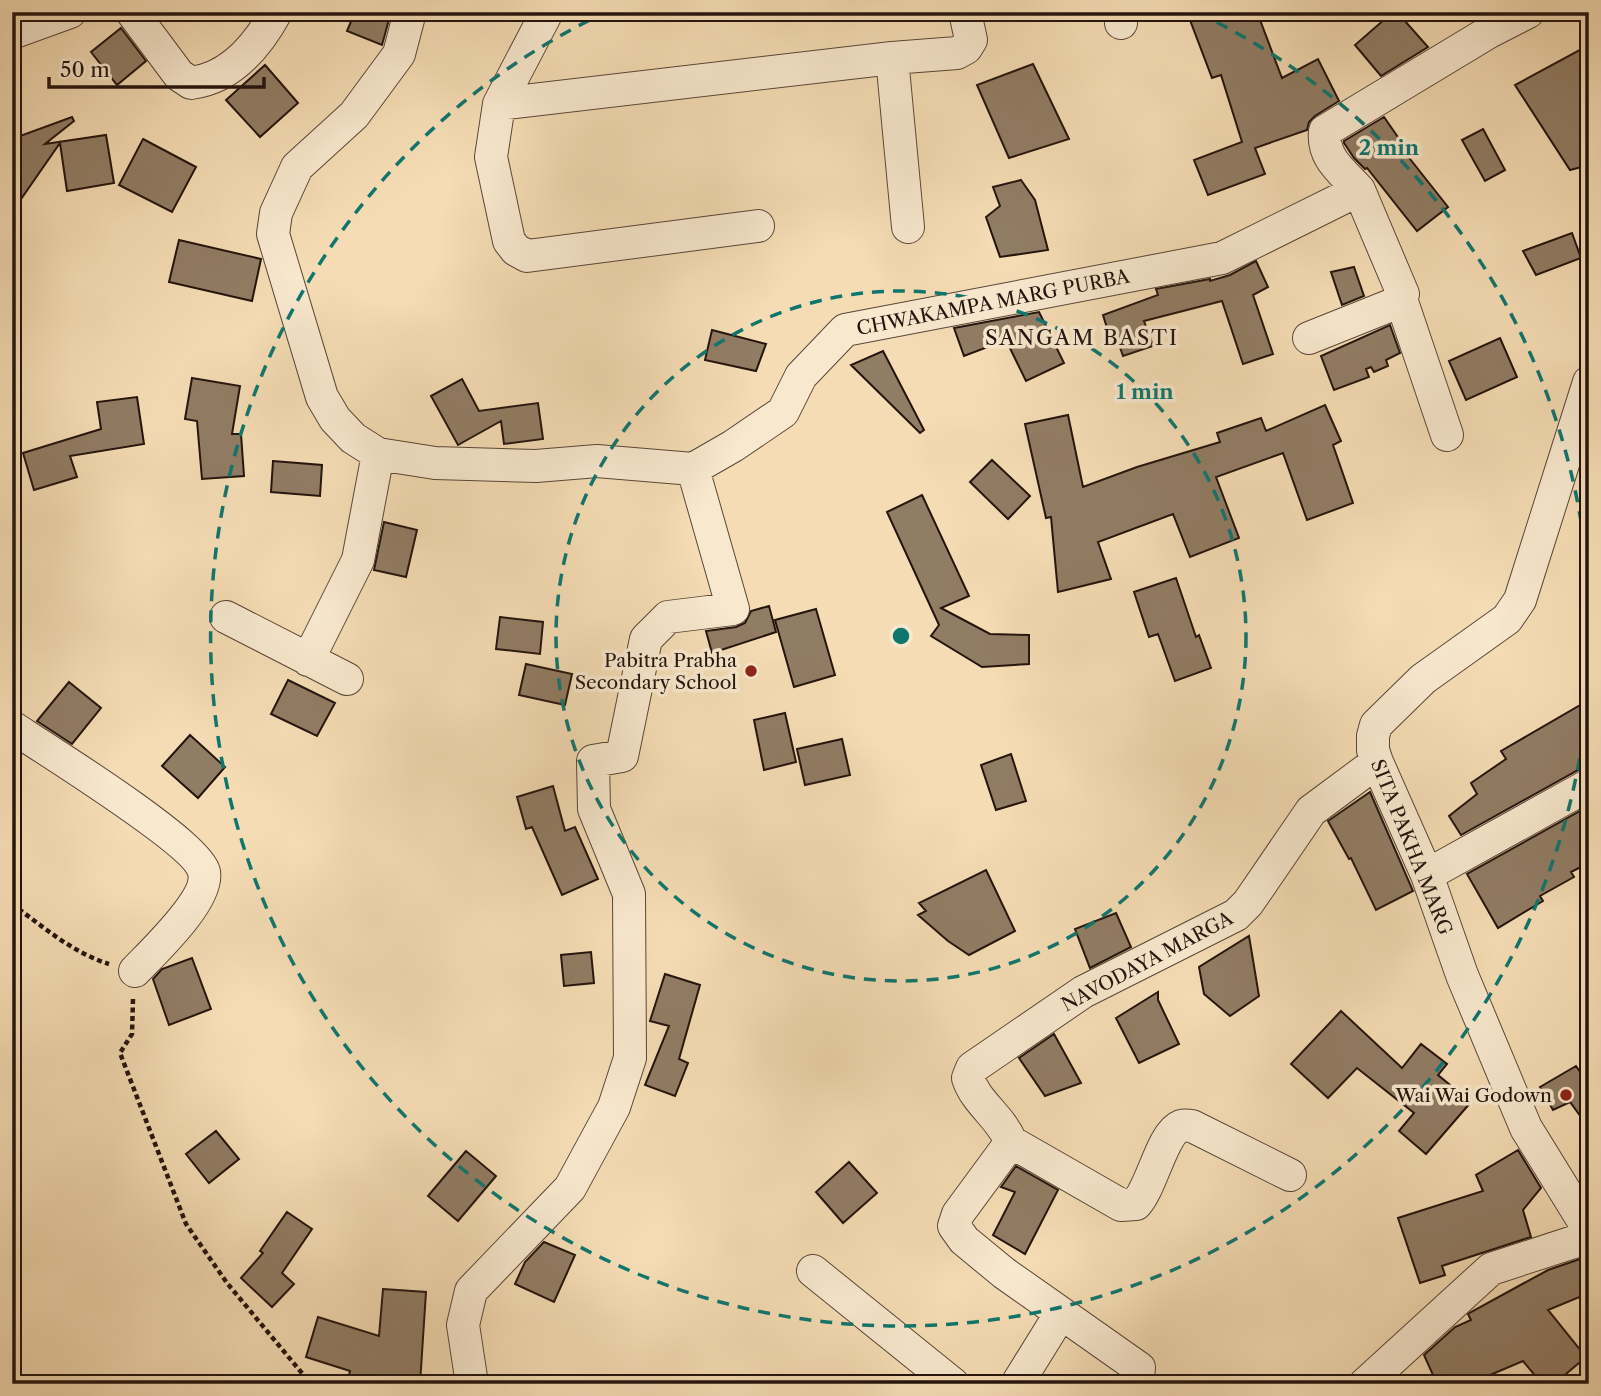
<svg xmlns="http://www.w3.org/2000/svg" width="1601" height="1396" viewBox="0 0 1601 1396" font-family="'Libre Caslon Text',serif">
  <rect width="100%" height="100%" fill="#f5dcb4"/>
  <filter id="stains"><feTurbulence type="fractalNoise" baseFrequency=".00286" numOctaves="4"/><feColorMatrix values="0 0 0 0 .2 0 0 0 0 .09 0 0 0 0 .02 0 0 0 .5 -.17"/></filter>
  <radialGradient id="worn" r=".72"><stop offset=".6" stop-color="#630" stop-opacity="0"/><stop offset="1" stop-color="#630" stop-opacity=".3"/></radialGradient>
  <path fill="#917c64" stroke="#24140e" stroke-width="2" d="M355 12H391L382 45 347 31Z
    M1208 12H1257L1282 78 1318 59 1339 101 1315 116 1309 122 1307 130 1255 148 1265 174 1208 195 1194 160 1242 142 1221 75 1212 78 1190 20Z
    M1393 12H1397L1428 47 1381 76 1355 45Z
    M121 28 146 61 117 85 91 52Z
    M1589 45V165L1570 170 1515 85Z
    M1033 64 1069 139 1009 158 977 85Z
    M265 65 298 103 260 137 226 100Z
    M72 117 74 121 45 144 106 135 114 183 67 191 60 143 12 212V139Z
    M1384 117 1402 143 1399 145 1448 207 1417 231 1367 168 1365 169 1354 158 1344 143V141Z
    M1483 129 1505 170 1485 181 1462 140Z
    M143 139 196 167 172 212 119 185Z
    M1021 180 1035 200 1048 250 1000 257 986 217 1000 206 993 187Z
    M1572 233 1581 258 1536 275 1523 251Z
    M179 240 261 259 252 301 169 282Z
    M1256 261 1268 287 1253 295 1273 354 1243 364 1222 301 1144 321 1153 346 1123 356 1114 330 1108 331 1103 315 1158 295 1156 289 1210 279V281L1230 275Z
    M1354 267 1364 296 1342 305 1331 272Z
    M1039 312 1064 363 1026 381 1006 340 964 356 954 328Z
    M1390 325 1400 353 1386 360 1388 366 1374 372 1371 367 1366 369 1369 377 1334 390 1321 356Z
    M712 330 766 344 756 371 705 360Z
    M1500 338 1517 377 1466 400 1449 361Z
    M883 351 924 430 920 433 851 365Z
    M192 378 240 386 232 434H241L244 476 202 479 197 421 185 419Z
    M462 379 479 411 538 403 543 439 504 444 501 421 458 445 431 396Z
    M137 397 144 444 70 456 77 477 34 490 23 453 101 429 97 402Z
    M1325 405 1341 441 1333 445 1353 503 1307 520 1283 453 1216 477 1239 538 1190 557 1173 514 1098 542 1111 579 1058 592 1051 517 1046 518 1025 424 1068 415 1083 487 1137 467 1220 442 1217 433 1261 418 1266 431Z
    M992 460 1030 496 1008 519 970 482Z
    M273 461 322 465 320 496 271 492Z
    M922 495 969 596 941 608 990 634 1029 635V664L982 667 931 636 939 625 887 512Z
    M384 522 417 530 406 577 374 570Z
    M1176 578 1196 637 1199 635 1211 668 1175 681 1158 634 1149 637 1134 592Z
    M769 606 776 632 712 653 706 631 736 627 745 623 751 611Z
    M816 609 835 675 794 687 775 620Z
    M500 617 543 622 540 654 496 649Z
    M526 664 572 674 565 705 519 695Z
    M288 680 335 703 317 736 271 714Z
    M69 682 101 708 72 744 37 721Z
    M1589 700V767L1580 769 1461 835 1449 816 1477 794 1471 783 1506 759 1501 751Z
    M785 713 796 762 764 770 754 720Z
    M190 735 225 767 198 798 162 766Z
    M842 739 850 775 805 785 797 749Z
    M1011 754 1026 801 996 810 981 765Z
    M553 786 565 831 575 827 598 879 562 895 532 827 526 829 517 797Z
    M1370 792 1413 891 1376 910 1351 858 1349 859 1328 821Z
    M1589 806V863L1571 872 1574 877 1540 896 1543 901 1498 928 1467 874Z
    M986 870 1015 931 969 955 948 941 918 915 926 911 919 903Z
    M1116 913 1131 947 1090 968 1075 929Z
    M1249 936 1259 996 1230 1016 1204 994 1199 967Z
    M591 952 594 983 564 986 561 955Z
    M192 958 211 1009 169 1025 153 979 162 969Z
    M665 974 700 985 679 1059 688 1063 675 1096 645 1085 669 1026 650 1021Z
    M1158 992V1000L1179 1044 1139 1063 1116 1018Z
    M1341 1011 1402 1068 1421 1044 1447 1064 1438 1075 1471 1102 1426 1154 1399 1131 1414 1113 1357 1068 1328 1098 1291 1064Z
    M1054 1034 1081 1083 1045 1096 1019 1058Z
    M1576 1066 1589 1085V1128L1570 1102 1553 1110 1540 1087Z
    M216 1131 239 1159 209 1183 186 1154Z
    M1518 1150 1541 1188 1523 1210 1531 1237 1442 1266 1445 1275 1420 1283 1398 1218 1483 1191 1476 1175Z
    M466 1151 496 1176 458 1221 428 1196Z
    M849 1162 877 1193 843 1223 816 1192Z
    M1016 1166 1058 1190 1025 1254 993 1235 1015 1192 1001 1187Z
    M287 1212 312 1229 282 1273 294 1284 272 1307 241 1278 263 1253 260 1251Z
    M544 1242 575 1255 554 1302 515 1284 525 1262Z
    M1580 1259 1587 1294 1548 1310 1586 1357 1554 1384H1542L1523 1361 1469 1384H1437L1424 1355 1455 1327 1471 1320 1468 1314 1471 1312 1548 1270Z
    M383 1289 426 1292 420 1384H378L349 1375 350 1371 306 1357 318 1317 379 1336Z"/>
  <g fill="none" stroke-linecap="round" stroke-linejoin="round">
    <defs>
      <path id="minor" d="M132 12 179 75 191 83C231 78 258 45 276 12
        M410 12 399 54 354 115 297 167 276 213 273 234 322 397 335 419 353 438 378 454 435 463 536 466 597 461 693 469 733 446 783 412 801 376 845 330 1222 258 1359 190C1342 171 1322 158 1325 131L1489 32 1528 12
        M547 12 499 104 491 157 509 241 516 250 527 256 758 226
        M1120 12 1121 23
        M12 33 70 12
        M892 58 908 227
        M499 104 892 58 957 53 966 48 971 40 965 12
        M1401 299 1447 435
        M1309 338 1394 304 1401 299 1403 294 1359 190
        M1589 382 1520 600 1507 619 1423 679 1376 725 1373 736V750L1377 762 1427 875 1462 975 1526 1128 1589 1230
        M226 617 347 679
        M308 660 358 560 378 454
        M12 727C44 748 197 843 204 872 210 899 152 953 135 971
        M1427 875 1589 785
        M1011 1142 1121 1205 1136 1204C1152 1187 1162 1133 1181 1126 1185 1125 1189 1126 1192 1126L1290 1175
        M813 1271 953 1384
        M472 1384 463 1325 471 1291 570 1188 614 1107 630 1058 629 894 594 809 593 761 622 756 646 639 668 617 733 609 693 469
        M1017 1384 1061 1313
        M1137 1384 1139 1368 1004 1273 964 1240 954 1226 958 1214 1011 1142C1001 1117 976 1103 968 1078L972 1068 1083 992 1236 915 1248 903 1311 811 1377 762
        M1365 1384 1491 1269 1589 1237"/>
    </defs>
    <use href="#minor" stroke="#584638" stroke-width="34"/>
    <path stroke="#24140e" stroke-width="4.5" stroke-dasharray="5 3.5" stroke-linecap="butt" d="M12 904C42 926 73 953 109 964
      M133 999 132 1034 120 1053 186 1224 227 1283 311 1384"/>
    <use href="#minor" stroke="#f8e8ce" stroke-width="32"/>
  </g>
  <g fill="none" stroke="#0f766e" stroke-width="3.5" stroke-dasharray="12 9">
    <circle cx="901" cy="636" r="345"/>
    <path d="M1588 696A690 690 0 1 1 604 13M1198 13A690 690 0 0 1 1588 576"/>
  </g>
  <g fill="#8f2418" stroke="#f8e8ce" stroke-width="2.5">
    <circle cx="751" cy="671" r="7"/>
    <circle cx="1566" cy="1095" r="7"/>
  </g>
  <g text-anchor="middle" stroke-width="7" stroke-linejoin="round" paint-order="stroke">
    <g font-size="19" fill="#24140e" stroke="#f8e8ce">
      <text transform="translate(993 302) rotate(-11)" y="7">CHWAKAMPA MARG PURBA</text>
      <text transform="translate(1412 847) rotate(68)" y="7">SITA PAKHA MARG</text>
      <text transform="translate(1147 961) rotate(-28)" y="7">NAVODAYA MARGA</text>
    </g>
    <g font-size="19" fill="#24140e" stroke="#f8e8ce" text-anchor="end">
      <text x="737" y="667">Pabitra Prabha<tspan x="737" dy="22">Secondary School</tspan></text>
      <text x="1552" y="1102">Wai Wai Godown</text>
    </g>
    <g font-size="21" letter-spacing="2" fill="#24140e" stroke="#f8e8ce">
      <text x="1082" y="345">SANGAM BASTI</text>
    </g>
  </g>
  <circle cx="901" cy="636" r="10" fill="#0f766e" stroke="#f8e8ce" stroke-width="3.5"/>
  <g font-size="21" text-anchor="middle" font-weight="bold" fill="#0f766e" stroke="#f8e8ce" stroke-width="7" stroke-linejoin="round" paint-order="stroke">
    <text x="1389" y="155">2 min</text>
    <text x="1145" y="399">1 min</text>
  </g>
  <rect width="1601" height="1396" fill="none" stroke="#f5dcb4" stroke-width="42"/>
  <rect x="14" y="14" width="1573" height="1368" fill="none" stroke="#24140e" stroke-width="3.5"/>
  <rect x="21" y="21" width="1559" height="1354" fill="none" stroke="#24140e" stroke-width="2"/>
  <path d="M49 77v10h215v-10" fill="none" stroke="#24140e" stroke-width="3.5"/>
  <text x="60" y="77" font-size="21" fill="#24140e" stroke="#f8e8ce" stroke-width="5" paint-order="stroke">50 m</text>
  <rect width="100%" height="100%" filter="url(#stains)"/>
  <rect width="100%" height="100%" fill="url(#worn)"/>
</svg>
